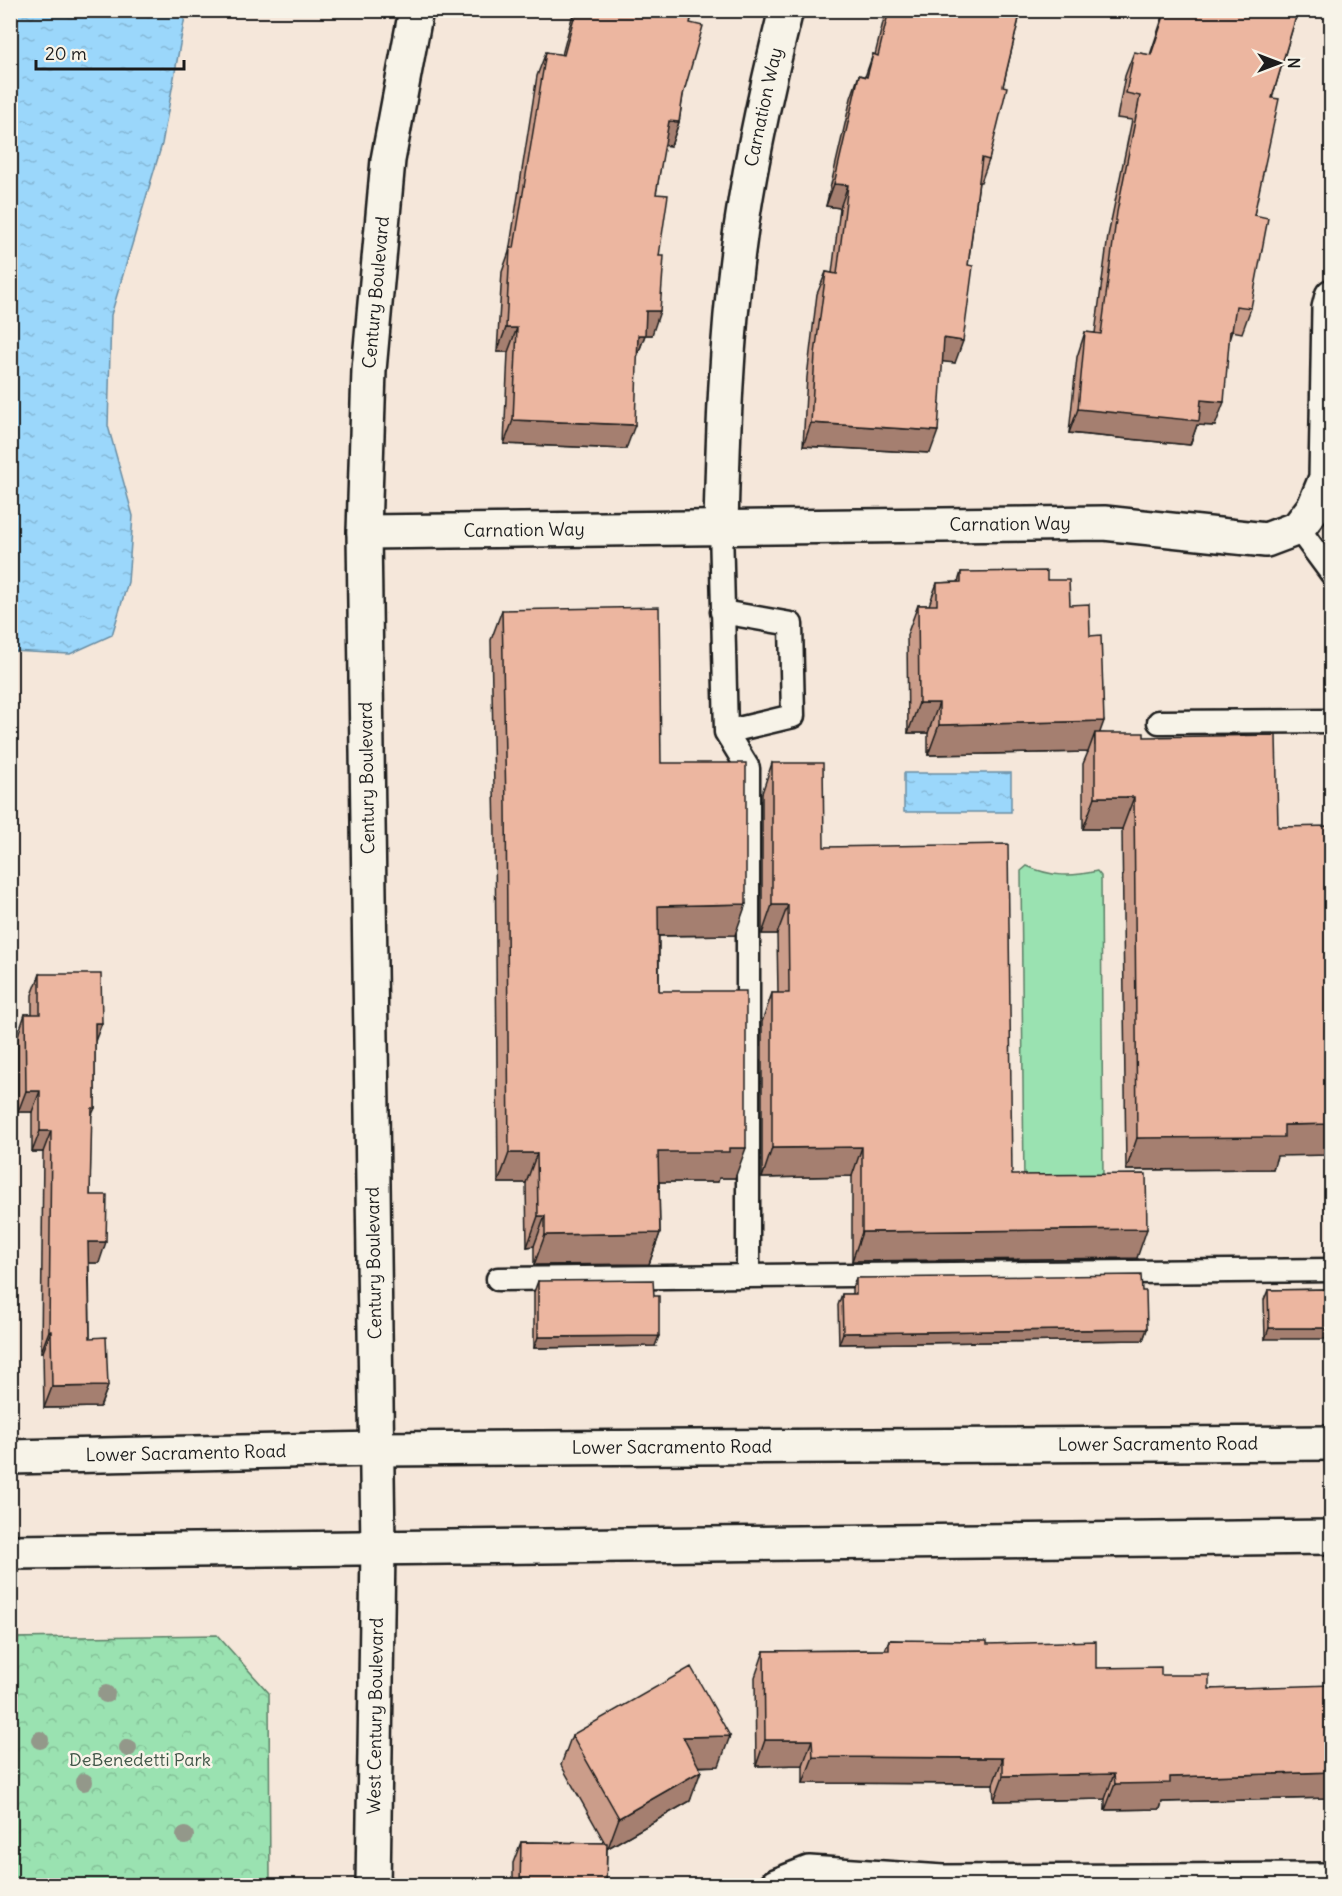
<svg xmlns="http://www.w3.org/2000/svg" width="1342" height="1896" viewBox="0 0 1342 1896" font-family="Delius,sans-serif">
  <defs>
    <pattern id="park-crowns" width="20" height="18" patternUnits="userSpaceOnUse" patternTransform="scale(1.5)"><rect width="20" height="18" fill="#9ae2b1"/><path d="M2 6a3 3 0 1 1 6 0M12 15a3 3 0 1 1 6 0" fill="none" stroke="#84c198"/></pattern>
    <pattern id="water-ripples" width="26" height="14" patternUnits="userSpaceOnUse" patternTransform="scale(1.5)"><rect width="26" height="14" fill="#9bd7fb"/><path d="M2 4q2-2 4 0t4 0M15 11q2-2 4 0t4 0" fill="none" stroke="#85b8d7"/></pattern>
  </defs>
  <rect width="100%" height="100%" fill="#f5e7da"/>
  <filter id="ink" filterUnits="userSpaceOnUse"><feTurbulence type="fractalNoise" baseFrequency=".0167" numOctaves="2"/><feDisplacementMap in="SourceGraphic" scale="12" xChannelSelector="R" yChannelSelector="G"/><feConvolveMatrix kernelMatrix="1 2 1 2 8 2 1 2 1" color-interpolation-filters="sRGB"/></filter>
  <g filter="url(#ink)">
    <path fill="url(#park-crowns)" stroke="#5b7f66" stroke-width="1.5" d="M217 1635 269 1693 270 1885H11V1638Z"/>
    <path fill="#9ae2b1" stroke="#5b7f66" stroke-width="1.5" d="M1027 866C1051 877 1072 877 1097 871L1101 876 1103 1180 1024 1188 1021 871Z"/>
    <path fill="url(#water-ripples)" stroke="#688ca2" stroke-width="1.5" d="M11 10 186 11 162 144 111 315 108 426 133 516 128 582 112 635 70 654 11 651Z
      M904 773H1011V812H904Z"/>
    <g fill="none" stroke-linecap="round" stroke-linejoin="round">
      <defs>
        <path id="service" d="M721 527 726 732 748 768V1276L1332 1270
          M1298 528 1332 574
          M722 612 791 624 793 716 726 732
          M1159 722 1332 721
          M498 1279 748 1276"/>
        <g id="minor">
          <path id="s1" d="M721 527C723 435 726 343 738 251 748 170 766 90 786 10"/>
          <path id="s2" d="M364 532 1104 523 1266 540 1298 528 1314 507 1326 478 1329 308 1332 296"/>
          <path d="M776 1886 809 1873 943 1882 1332 1880"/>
        </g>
        <g id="tertiary">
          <path id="s3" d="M373 1886 378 1548 364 532 369 370 388 160 416 10"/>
        </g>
        <g id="secondary">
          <path id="s4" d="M10 1457 377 1449 1332 1443"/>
          <path d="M10 1552 1332 1537"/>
        </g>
      </defs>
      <use href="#service" stroke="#1c1c1c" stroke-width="27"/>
      <use href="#minor" stroke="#1c1c1c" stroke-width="38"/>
      <use href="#tertiary" stroke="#1c1c1c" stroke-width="38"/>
      <use href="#secondary" stroke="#1c1c1c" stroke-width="38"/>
      <use href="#service" stroke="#f7f3e8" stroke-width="22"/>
      <use href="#minor" stroke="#f7f3e8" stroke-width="33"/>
      <use href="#tertiary" stroke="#f7f3e8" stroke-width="33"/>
      <use href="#secondary" stroke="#f7f3e8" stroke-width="33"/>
    </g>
    <g fill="#93988a">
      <circle cx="106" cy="1694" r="9"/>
      <circle cx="40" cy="1740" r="9"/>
      <circle cx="128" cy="1748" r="9"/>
      <circle cx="84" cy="1782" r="9"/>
      <circle cx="185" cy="1836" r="9"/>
    </g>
    <path fill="#cb9d8a" stroke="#1c1c1c" stroke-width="1.5" d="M574 10H693L690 23 683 95 679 122 671 146 664 145 656 194 659 256 652 335H645L637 357 626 449 504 444 508 352H497L502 272 509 252 537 76 546 52 562 55Z
      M886 10H1021L1003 86 989 160 981 182H979L955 363 942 361 930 453 803 446 807 377 817 294 826 272 832 273 840 208 826 206 851 98 859 75 865 77 873 54 875 55Z
      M1165 10H1298L1272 98 1254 215 1251 308 1242 333 1232 331 1229 340 1215 426 1197 425 1190 445 1069 433 1077 357 1085 332 1095 333 1108 236 1132 120 1117 118 1125 76 1134 52 1150 55Z
      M961 572 1047 580 1070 605 1090 636 1099 733 1144 737 1277 1156 1273 1169 1126 1170 1122 829H1083V764L1088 752 928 755V733H908L907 635 918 605H929L937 583 958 582Z
      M502 610 661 763 735 935 659 936V991L735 1178H719L718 1182H659L660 1233 649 1264 534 1265V1246L527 1247 526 1183H498L495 836 491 640Z
      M772 763 824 847 1012 1175 1137 1258 852 1261V1176L762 1178V1022L772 993H778L777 934H762V793Z
      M40 974 95 1041V1108L91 1117 90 1195 99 1263H89L90 1338 108 1386 100 1407 44 1408 43 1352H41L43 1152H32V1112H18V1035L25 1014H32V995Z
      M856 1278 1142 1291 1147 1329 1143 1340 839 1344 838 1305 842 1294H852V1288Z
      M538 1281 655 1346 534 1348V1292Z
      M1332 1289 1265 1339 1264 1300 1268 1290Z
      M889 1640 987 1644 1096 1668 1161 1675 1209 1689 1329 1686V1669L1332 1662V1801H1330V1798L1162 1802 1160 1809 1105 1810V1799L994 1801 993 1784 803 1783V1765L756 1766 755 1677 764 1651 885 1650Z
      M572 1735 719 1766 699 1767 690 1801 608 1848 607 1846 606 1886H513V1863L521 1842 605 1843 561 1765Z"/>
    <path fill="#a57f70" stroke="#1c1c1c" stroke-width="1.5" d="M669 121 679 122 671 146 660 145Z
      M834 184 848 185 840 208 826 206Z
      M646 311H660L652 335H638Z
      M506 328H517L508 352H497Z
      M638 335H645L636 359Z
      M944 338 963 341 955 363 936 361Z
      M1201 400 1224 402 1215 426 1197 425 1190 445 1069 433 1078 409Z
      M513 420 635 425 626 449 504 444Z
      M811 423 938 431 930 453 803 446Z
      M919 703H939L928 733H908Z
      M1104 721 1095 746V733L1088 752 928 755 939 725Z
      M1095 797H1134L1122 829H1083Z
      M746 904 735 935 647 936 658 906Z
      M772 905H788L777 934H762Z
      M95 1023H102L94 1044Z
      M26 1091H40L32 1112H18Z
      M1332 1124V1155L1277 1156 1273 1169 1126 1170 1137 1138 1284 1125Z
      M40 1131H51L43 1152H32Z
      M862 1147 852 1176 762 1178 772 1148Z
      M729 1148H746L735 1178H719L718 1182H647L658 1152Z
      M509 1153H537L526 1183H498Z
      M538 1216H545L534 1246 527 1247Z
      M1147 1229 1137 1258 852 1261 862 1232Z
      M660 1233 649 1264 534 1265 545 1235Z
      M88 1242H106L99 1263H81Z
      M1269 1328H1332V1339H1265Z
      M1147 1329 1143 1340 839 1344 843 1333Z
      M49 1331H51L43 1352H41Z
      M659 1336 655 1346 534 1348 538 1337Z
      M108 1386 100 1407 44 1408 52 1387Z
      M730 1736 719 1766 672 1767 683 1737Z
      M765 1740H812L803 1765 756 1766Z
      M813 1757 1003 1758 993 1784 803 1783Z
      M701 1771 690 1801 608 1848 619 1818Z
      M1332 1772V1794L1330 1798 1162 1802 1160 1809 1105 1810 1115 1784 1170 1777Z
      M1114 1774 1105 1799 994 1801 1003 1776Z"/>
    <path fill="#ecb6a0" stroke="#1c1c1c" stroke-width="1.5" d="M576 10H693L690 23 703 26 683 95 679 122 669 121 656 194 668 195 659 256H664L660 311H646L645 335H638L635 425 513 420 517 328H506L510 248H514L546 52 564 55Z
      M889 10H1021L1003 86 1007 87 989 160 982 158 968 265 973 266 963 341 944 338 938 431 811 423 815 354 826 272 837 274 848 185 834 184 859 75 867 77 873 54 878 56Z
      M1166 10H1298L1272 98 1279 99 1254 215 1268 218 1251 308 1236 306 1232 331H1230L1224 402 1201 400 1199 421 1078 409 1085 332 1101 334 1117 212 1140 96 1126 93 1134 52 1151 55Z
      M1047 571V580H1069L1070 605 1089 604 1090 636 1101 635 1104 721 939 725V703H919L918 605H937V583L961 582V572Z
      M659 607 661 763H746V904L658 906 659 991H746V1148H729V1152H658L660 1233 545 1235V1216H538L537 1153H509L506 805 502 610Z
      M1095 733H1144V737L1276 735 1278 827 1332 826V1124L1284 1125V1137L1137 1138 1134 797H1095Z
      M772 763H823L824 847 1008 844 1012 1175 1146 1174 1147 1229 862 1232V1147L772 1148V993H789V987L788 905H772Z
      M40 974H101L102 1023H95V1108H92L90 1195H107L106 1242H88L90 1338 106 1337 108 1386 52 1387 51 1331H49L51 1131H40V1091H26L25 1014H40Z
      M1141 1275 1142 1291H1146L1147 1329 843 1333 842 1294H856V1278Z
      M653 1280 654 1296H659V1336L538 1337V1281Z
      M1332 1289V1328H1269L1268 1290Z
      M889 1640 987 1641V1644L1096 1641V1668L1161 1667V1675H1209V1689L1332 1685V1772L1170 1777V1783L1115 1784 1114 1774 1003 1776V1758L813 1757 812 1740H765L764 1651 889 1650Z
      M691 1667 730 1736 683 1737 701 1771 619 1818 572 1735Z
      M521 1842 607 1843 606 1886H520Z"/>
  </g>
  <g text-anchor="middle" stroke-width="5" stroke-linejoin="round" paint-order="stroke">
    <g font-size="18" fill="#1c1c1c" stroke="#f7f3e8">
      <text dy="6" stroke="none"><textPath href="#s1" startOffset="423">Carnation Way</textPath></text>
      <text dy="6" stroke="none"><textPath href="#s3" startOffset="1594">Century Boulevard</textPath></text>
      <text dy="6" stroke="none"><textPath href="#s2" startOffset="646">Carnation Way</textPath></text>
      <text dy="6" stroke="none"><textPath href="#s2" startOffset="160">Carnation Way</textPath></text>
      <text transform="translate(367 778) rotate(-91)" y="6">Century Boulevard</text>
      <text transform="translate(374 1263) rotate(-91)" y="6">Century Boulevard</text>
      <text dy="6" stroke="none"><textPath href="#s4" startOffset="1148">Lower Sacramento Road</textPath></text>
      <text dy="6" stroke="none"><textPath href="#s4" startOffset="662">Lower Sacramento Road</textPath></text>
      <text dy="6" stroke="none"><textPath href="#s4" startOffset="176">Lower Sacramento Road</textPath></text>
      <text dy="6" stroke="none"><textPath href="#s3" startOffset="170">West Century Boulevard</textPath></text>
    </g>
    <g font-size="18" fill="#425749" stroke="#f7f3e8">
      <text x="140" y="1766">DeBenedetti Park</text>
    </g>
  </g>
  <rect width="1342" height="1896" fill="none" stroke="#f7f3e8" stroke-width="36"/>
  <rect x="18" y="18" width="1306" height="1860" fill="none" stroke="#1c1c1c" stroke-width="2" filter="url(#ink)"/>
  <g transform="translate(1279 63) rotate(90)" stroke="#f7f3e8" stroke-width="4.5" paint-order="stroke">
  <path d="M0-4.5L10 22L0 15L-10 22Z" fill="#1c1c1c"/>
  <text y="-9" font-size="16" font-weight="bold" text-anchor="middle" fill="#1c1c1c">N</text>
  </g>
  <path d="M36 60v9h148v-9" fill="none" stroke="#1c1c1c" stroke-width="3"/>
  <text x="45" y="60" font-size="18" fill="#1c1c1c" stroke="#f7f3e8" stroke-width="4.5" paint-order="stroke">20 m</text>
</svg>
